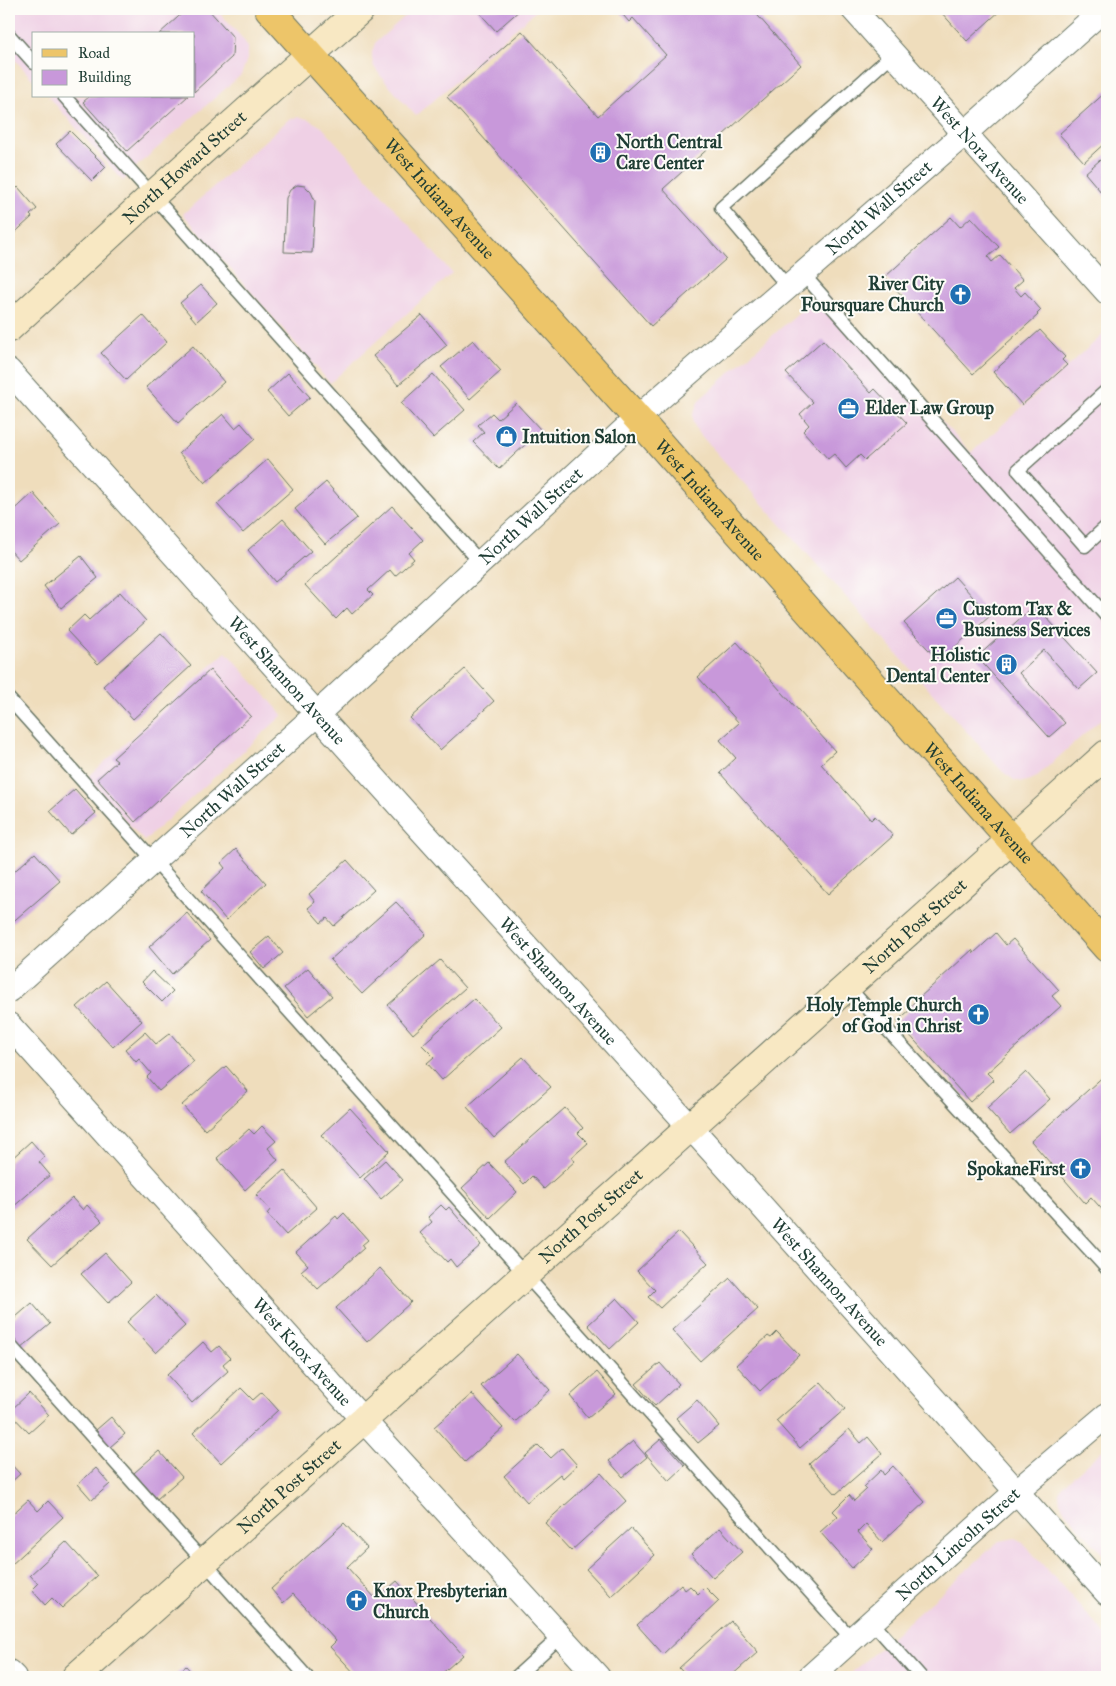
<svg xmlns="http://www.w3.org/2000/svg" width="1116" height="1686" viewBox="0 0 1116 1686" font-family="'IM FELL Great Primer',serif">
  <rect width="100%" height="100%" fill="#fdfcf7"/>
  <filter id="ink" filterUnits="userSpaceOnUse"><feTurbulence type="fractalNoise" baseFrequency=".02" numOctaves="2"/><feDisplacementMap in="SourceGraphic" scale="10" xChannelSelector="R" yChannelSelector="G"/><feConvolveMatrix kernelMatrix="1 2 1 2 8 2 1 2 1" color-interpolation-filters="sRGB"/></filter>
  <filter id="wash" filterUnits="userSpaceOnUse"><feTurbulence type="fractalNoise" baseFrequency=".0096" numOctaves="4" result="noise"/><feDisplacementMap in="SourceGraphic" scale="20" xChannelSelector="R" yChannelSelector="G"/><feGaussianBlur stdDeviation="1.12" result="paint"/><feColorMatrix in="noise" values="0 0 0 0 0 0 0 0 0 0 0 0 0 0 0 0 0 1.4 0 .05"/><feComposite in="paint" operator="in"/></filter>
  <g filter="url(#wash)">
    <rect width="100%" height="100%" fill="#efddbc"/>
    <path fill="#efd0e5" d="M9 9H216L243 39 248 47 247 59 241 75 138 165 123 181 48 96H194V34H34V81L9 53Z
      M413 9H538L416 116 383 79 374 67 372 59V52L375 43Z
      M297 117 308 119 322 127 452 273 330 383 183 214 288 120Z
      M823 291 971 453 1107 331V714L1035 778 1024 782 1014 780 1003 772 697 431 693 422V414L699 400Z
      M226 652 283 715 144 841 87 778Z
      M1107 1446V1559L1065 1511 1060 1502 1059 1492 1065 1484Z
      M1016 1538 1023 1543 1107 1636V1677H847L999 1541Z"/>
    <g id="blocks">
      <path fill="#c898da" d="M187 9H208L233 37 232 57 194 92V34H159Z
        M476 9H521L496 31Z
        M618 9H752L801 65 663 189 726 259 651 326 447 97 522 31 598 116 666 55 633 18 629 22Z
        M942 9H1002L967 41 940 11Z
        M1107 91V141L1084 162 1059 134Z
        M90 96H188L127 151 83 102Z
        M70 131 106 167 92 181 56 144Z
        M1107 154V199L1085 173Z
        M297 185 305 186 311 192 315 201 312 253 284 252 286 198 290 190Z
        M18 187 37 209 30 215 32 217 9 238V196Z
        M951 217 960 227 971 217 999 247 988 257 992 262 1000 255 1023 280 1014 288 1021 296 1025 292 1041 310 1037 314 1038 315 973 374 885 277Z
        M201 285 217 303 196 322 180 303Z
        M143 315 167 342 126 380 101 353Z
        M422 315 447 345 398 385 373 356Z
        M1040 330 1065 357 1062 360 1067 365 1022 405 993 372Z
        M473 340 501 371 470 399 441 367Z
        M823 340 871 393 875 389 907 423 865 460 860 455 846 468 834 454 828 459 803 431 809 425 800 414 813 402 786 373Z
        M193 346 224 382 178 423 146 387Z
        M288 373 310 397 288 416 267 392Z
        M433 374 465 410 433 438 401 403Z
        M516 403 541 430 499 469 473 442 484 432 478 425 492 413 498 419Z
        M223 414 235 428 241 423 255 439 205 483 179 453Z
        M268 459 293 489 243 533 217 504Z
        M326 482 357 518 325 544 295 509Z
        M33 493 60 524 19 560 9 549V515Z
        M392 506 423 540 409 553 414 559 395 576 390 570 368 590 373 595 352 614 347 608 336 619 305 585Z
        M283 519 311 551 275 582 248 550Z
        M81 556 98 578 61 608 44 586Z
        M955 577 990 616 939 661 904 623Z
        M120 592 146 621 98 664 67 631 84 615 89 620Z
        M1035 605 1097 673 1079 689 1044 650 1019 673 1065 723 1049 737 977 657Z
        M161 633 191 666 133 719 103 686Z
        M737 642 835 751 821 764 871 820 875 816 893 836 828 894 720 773 736 758 720 740 739 723 698 677Z
        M465 669 494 701 440 750 410 718Z
        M210 670 251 716 135 822 97 779 117 761 113 758Z
        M75 789 96 813 71 835 50 811Z
        M236 849 266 883 226 920 201 891 225 868 221 863Z
        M35 853 60 881 9 925V876Z
        M347 860 374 890 334 926 327 918 321 923 308 908 315 902 309 894Z
        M396 902 426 934 362 994 330 960Z
        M187 913 210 940 172 974 149 947Z
        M996 933 1006 945 1013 939 1059 990 1052 996 1061 1006 987 1073 994 1080 970 1102 897 1021 911 1009 909 1007 972 950 974 953Z
        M269 936 283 953 264 969 250 952Z
        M440 960 465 988 413 1034 388 1005Z
        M308 968 332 996 308 1016 284 988Z
        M152 971 173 991 162 1002 142 982Z
        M106 981 142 1021 113 1047 77 1007Z
        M474 999 501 1027 442 1080 427 1063 434 1057 422 1045Z
        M145 1032 156 1044 170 1033 194 1061 159 1091 147 1077 151 1073 139 1059 136 1062 125 1049Z
        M523 1057 551 1087 494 1138 467 1107Z
        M226 1066 248 1091 205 1130 182 1105Z
        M1026 1072 1050 1099 1010 1134 987 1108Z
        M1107 1073V1215L1091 1197 1085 1203 1031 1141Z
        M350 1108 389 1151 360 1178 321 1135Z
        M565 1108 583 1128 578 1133 588 1143 571 1158 575 1161 544 1189 532 1176 524 1184 504 1162Z
        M262 1126 276 1141 268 1148 278 1160 245 1190 217 1158 249 1129 254 1134Z
        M31 1141 45 1157 39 1162 50 1175 12 1208 9 1204V1161Z
        M385 1160 403 1180 381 1199 364 1179Z
        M489 1163 517 1192 490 1218 462 1188Z
        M284 1170 317 1208 286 1235 267 1214 270 1210 256 1195Z
        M72 1198 83 1210 87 1205 102 1221 52 1265 27 1239Z
        M441 1205 446 1210 449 1207 481 1245 456 1267 450 1259 447 1262 420 1233 432 1222 428 1217Z
        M344 1213 368 1240 362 1245 364 1248 318 1289 301 1271 308 1265 296 1252 336 1216 338 1219Z
        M679 1232 708 1263 660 1308 648 1297 655 1290 637 1271Z
        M105 1253 131 1282 108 1303 81 1274Z
        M380 1268 411 1302 367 1342 336 1308Z
        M730 1278 758 1309 700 1361 672 1330Z
        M156 1295 185 1326 156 1353 127 1322Z
        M617 1298 639 1322 610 1349 588 1325Z
        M32 1303 50 1324 20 1349 9 1336V1323Z
        M777 1332 799 1355 760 1391 736 1365 768 1336 771 1338Z
        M203 1342 212 1352 219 1346 230 1358 223 1364 228 1371 192 1403 167 1375Z
        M517 1354 550 1390 515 1422 481 1386Z
        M660 1363 679 1384 655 1406 636 1384Z
        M597 1372 616 1394 588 1418 570 1396Z
        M821 1382 845 1409 800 1448 776 1421Z
        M241 1388 253 1400 262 1392 278 1410 221 1463 193 1433Z
        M29 1393 49 1415 29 1433 9 1412Z
        M472 1394 503 1428 465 1462 434 1427Z
        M697 1400 719 1426 698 1443 676 1418Z
        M111 1417 125 1434 110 1447 96 1430Z
        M849 1429 861 1443 868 1437 882 1454 836 1494 809 1464Z
        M661 1439 685 1466 669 1481 645 1453Z
        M633 1441 647 1457 623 1477 609 1461Z
        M538 1445 551 1458 562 1448 577 1465 563 1478 560 1474 527 1502 504 1476Z
        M159 1451 182 1477 157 1499 134 1473Z
        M9 1462 20 1474 9 1484Z
        M893 1466 925 1502 882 1542 866 1524 858 1532 873 1549 852 1568 820 1532 838 1516 833 1511 849 1495 854 1501 866 1490 863 1487 881 1470 884 1475Z
        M96 1468 110 1484 92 1500 78 1484Z
        M601 1473 626 1501 571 1551 545 1523Z
        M28 1500 38 1511 48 1501 63 1517 10 1566 9 1517Z
        M344 1523 367 1548 347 1567 376 1599 397 1581 463 1655 438 1677H358L330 1647 336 1641 293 1594 283 1603 271 1589Z
        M631 1528 655 1555 611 1596 586 1569Z
        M720 1528 742 1552 713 1578 691 1554Z
        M66 1542 97 1576 62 1608 52 1598 45 1605 32 1590 38 1584 30 1575Z
        M681 1584 685 1590 690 1586 698 1594 705 1587 719 1601 663 1654 637 1625Z
        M731 1621 758 1652 730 1677H687L679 1668Z
        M186 1666 196 1677H173Z"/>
    </g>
  </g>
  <g filter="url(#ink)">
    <use href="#blocks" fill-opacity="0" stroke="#687564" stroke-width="1"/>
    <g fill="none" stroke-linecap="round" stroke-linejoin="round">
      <defs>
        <path id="lane" d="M9 35 34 63
          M64 96 480 562
          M803 274 1107 617
          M788 287 721 208 893 54
          M1107 390 1018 470 1085 546 1107 526
          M9 699 852 1639
          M848 987 1107 1269
          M9 1344 307 1677
          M872 1622 921 1677
          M516 1677 561 1636"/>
        <g id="street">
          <path id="s1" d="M853 9 1107 292"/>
          <path id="s2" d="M9 371 423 832 741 1183 1107 1593"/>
          <path id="s3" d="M9 990 317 714 637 418 964 134 1104 9"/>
          <path id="s4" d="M9 1025 364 1421 598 1677"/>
          <path d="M9 1672 14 1677"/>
          <path id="s5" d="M810 1677 1016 1492 1107 1415"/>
        </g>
        <g id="secondary">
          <path id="s6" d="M9 328 152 196 361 9"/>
          <path id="s7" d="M76 1677 1107 754"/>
        </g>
        <g id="primary">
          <path id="s8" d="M269 9 637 418 1107 948"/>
        </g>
      </defs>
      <use href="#lane" stroke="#687564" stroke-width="15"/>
      <use href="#street" stroke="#687564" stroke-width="26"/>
      <use href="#secondary" stroke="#687564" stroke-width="30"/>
      <use href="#primary" stroke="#687564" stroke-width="30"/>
      <use href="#lane" stroke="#fff" stroke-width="12"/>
      <use href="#street" stroke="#fff" stroke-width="24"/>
      <use href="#secondary" stroke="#f8e8c3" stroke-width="28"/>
      <use href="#primary" stroke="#edc569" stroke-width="28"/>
    </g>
  </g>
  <defs>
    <symbol id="building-disc" viewBox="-11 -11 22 22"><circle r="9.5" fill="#1f6fb2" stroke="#fdfcf7"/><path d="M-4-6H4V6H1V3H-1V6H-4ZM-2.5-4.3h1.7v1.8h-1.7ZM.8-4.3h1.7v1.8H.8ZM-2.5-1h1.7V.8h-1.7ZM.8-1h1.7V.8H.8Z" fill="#fff"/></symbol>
    <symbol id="church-disc" viewBox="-11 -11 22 22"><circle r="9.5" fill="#1f6fb2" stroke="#fdfcf7"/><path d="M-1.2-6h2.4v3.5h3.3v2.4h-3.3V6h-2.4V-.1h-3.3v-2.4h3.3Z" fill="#fff"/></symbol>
    <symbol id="office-disc" viewBox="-11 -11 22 22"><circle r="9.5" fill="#1f6fb2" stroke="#fdfcf7"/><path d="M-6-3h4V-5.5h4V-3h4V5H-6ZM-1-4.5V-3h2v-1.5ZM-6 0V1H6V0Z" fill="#fff"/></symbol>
    <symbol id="shop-disc" viewBox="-11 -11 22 22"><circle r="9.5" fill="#1f6fb2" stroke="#fdfcf7"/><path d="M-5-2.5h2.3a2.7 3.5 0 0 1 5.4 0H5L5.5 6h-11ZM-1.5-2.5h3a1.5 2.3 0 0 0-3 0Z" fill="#fff"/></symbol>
  </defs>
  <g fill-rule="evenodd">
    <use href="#building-disc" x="588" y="140" width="25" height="25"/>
    <use href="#church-disc" x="948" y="282" width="25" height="25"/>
    <use href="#office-disc" x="836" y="396" width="25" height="25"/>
    <use href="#shop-disc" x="494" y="424" width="25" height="25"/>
    <use href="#office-disc" x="934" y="606" width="25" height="25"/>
    <use href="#building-disc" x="994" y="652" width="25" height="25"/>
    <use href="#church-disc" x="966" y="1002" width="25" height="25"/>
    <use href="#church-disc" x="1068" y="1156" width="25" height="25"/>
    <use href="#church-disc" x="344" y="1588" width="25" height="25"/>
  </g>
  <g text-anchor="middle" stroke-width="4" stroke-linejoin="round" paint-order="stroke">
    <g font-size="18" font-weight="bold" fill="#1f3d34" stroke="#fdfcf7" text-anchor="start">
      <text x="616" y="148">North Central<tspan x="616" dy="21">Care Center</tspan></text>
      <text x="944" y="290" text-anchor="end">River City<tspan x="944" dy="21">Foursquare Church</tspan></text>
      <text x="865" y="414">Elder Law Group</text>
      <text x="522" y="443">Intuition Salon</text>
      <text x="963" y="615">Custom Tax &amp;<tspan x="963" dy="21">Business Services</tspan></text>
      <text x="990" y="661" text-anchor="end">Holistic<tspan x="990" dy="21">Dental Center</tspan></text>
      <text x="962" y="1011" text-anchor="end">Holy Temple Church<tspan x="962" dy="21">of God in Christ</tspan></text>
      <text x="1065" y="1175" text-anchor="end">SpokaneFirst</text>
      <text x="373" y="1597">Knox Presbyterian<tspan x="373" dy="21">Church</tspan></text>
    </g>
    <g font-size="18" fill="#1f3d34" stroke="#fdfcf7">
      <text dy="6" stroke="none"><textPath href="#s1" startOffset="190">West Nora Avenue</textPath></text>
      <text dy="6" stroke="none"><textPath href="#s6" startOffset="238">North Howard Street</textPath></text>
      <text dy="6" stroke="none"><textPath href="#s8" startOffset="255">West Indiana Avenue</textPath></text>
      <text dy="6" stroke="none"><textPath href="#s3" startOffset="1170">North Wall Street</textPath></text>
      <text dy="6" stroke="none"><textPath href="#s8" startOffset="660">West Indiana Avenue</textPath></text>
      <text dy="6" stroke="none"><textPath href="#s3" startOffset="705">North Wall Street</textPath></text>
      <text dy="6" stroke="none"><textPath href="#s2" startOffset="416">West Shannon Avenue</textPath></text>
      <text dy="6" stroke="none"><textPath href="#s3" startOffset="300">North Wall Street</textPath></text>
      <text dy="6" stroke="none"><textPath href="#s8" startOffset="1065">West Indiana Avenue</textPath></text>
      <text dy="6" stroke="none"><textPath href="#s7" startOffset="1126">North Post Street</textPath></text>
      <text dy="6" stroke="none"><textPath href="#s2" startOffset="821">West Shannon Avenue</textPath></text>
      <text dy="6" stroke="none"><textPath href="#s7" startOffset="691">North Post Street</textPath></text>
      <text dy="6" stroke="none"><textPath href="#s2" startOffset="1226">West Shannon Avenue</textPath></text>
      <text dy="6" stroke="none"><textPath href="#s4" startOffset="439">West Knox Avenue</textPath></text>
      <text dy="6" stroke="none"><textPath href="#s7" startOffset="286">North Post Street</textPath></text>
      <text dy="6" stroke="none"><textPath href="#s5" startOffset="199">North Lincoln Street</textPath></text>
    </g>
  </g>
  <rect width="1116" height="1686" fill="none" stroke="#fdfcf7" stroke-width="30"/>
  <rect x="32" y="32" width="162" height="65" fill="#fdfcf7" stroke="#a4b0a9"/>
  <rect x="42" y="49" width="25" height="8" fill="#edc569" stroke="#a4b0a9"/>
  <text x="78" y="58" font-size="15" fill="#1f3d34">Road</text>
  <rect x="42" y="70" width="25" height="15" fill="#c898da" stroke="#a4b0a9"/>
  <text x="78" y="82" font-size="15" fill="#1f3d34">Building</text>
</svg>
